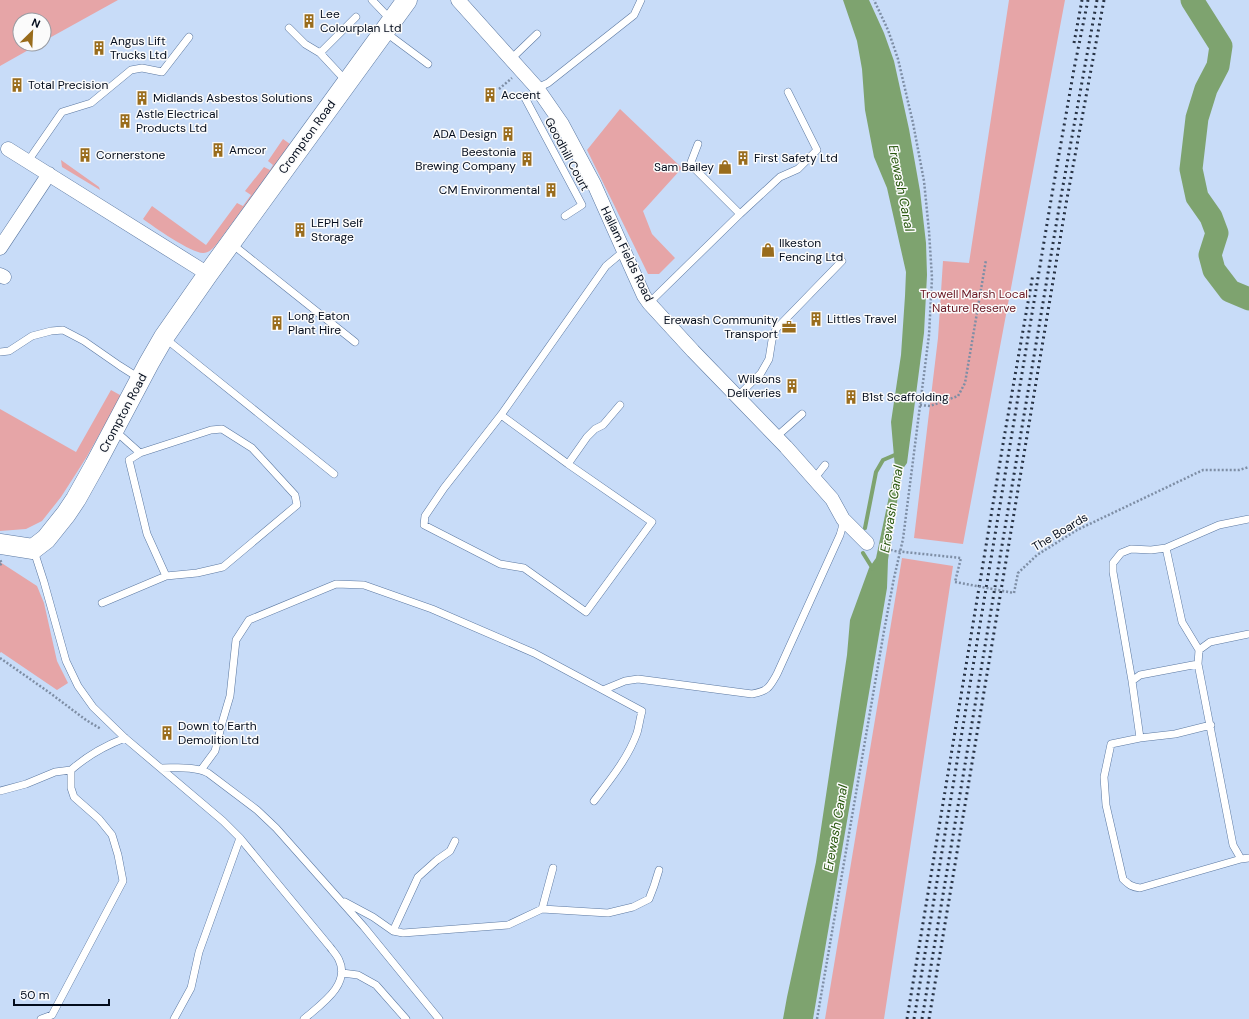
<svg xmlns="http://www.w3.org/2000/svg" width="1249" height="1019" viewBox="0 0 1249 1019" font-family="'DM Sans',sans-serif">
  <rect width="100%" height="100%" fill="#c8dcf8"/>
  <path fill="#e6a5a7" d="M0 0H118L44 41V20H20V44H39L0 66Z
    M1009 0H1065L963 544 914 538 938 338 943 261 969 263Z
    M620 109 682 168 643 211 652 234 675 258 659 274H648L587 150Z
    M283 139 290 144 216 245C212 249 209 253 203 253 191 253 154 227 143 219L152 206 206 245 237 203 243 206 251 195 245 191 264 167 270 170 273 165 268 161Z
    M61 160 99 187 100 190 62 167Z
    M111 390 120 395V398L86 458 61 497 42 521 26 529 0 531V409L76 452Z
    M902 558 953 566 884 1019H825Z
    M0 562 37 586 44 603 57 661 68 683 57 690 1 652 0 653Z"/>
  <path fill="#7ea36f" d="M843 0H869L884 33 894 61 909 129 920 191 926 243 927 275 924 333 907 463 902 470 888 560 887 588 813 1019H783L787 997 816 862 847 655 850 620 869 568 876 558 895 468 891 422 901 355 905 296 906 272 887 188 874 157 865 110 862 69 857 41Z"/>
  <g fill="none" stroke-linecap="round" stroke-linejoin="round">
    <path stroke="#7ea36f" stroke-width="4" d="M865 528 876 472 883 460 897 454
      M863 553 873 569"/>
    <path stroke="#7ea36f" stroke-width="23" d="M1192 0 1221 46 1218 66 1206 89 1197 118 1191 169 1197 197 1211 217 1217 233 1210 255 1214 270 1230 291 1249 299"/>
    <defs>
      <path id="lane" d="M372 0 391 20
        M289 28 305 44 320 53
        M385 32 428 64
        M511 59 537 34
        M347 82 320 53 356 17
        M537 88 548 83 634 15 641 0
        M524 96 582 205 565 216
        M698 144 691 162 694 168 740 214
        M28 161 62 112 91 103 131 70 142 68 162 72 189 37
        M232 244 355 342
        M649 303 740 214 780 177 798 169 817 150 788 92
        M166 339 334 474
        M0 352 9 351 32 336 51 331 63 330 84 341 120 366 139 378
        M737 397 761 373 769 359 772 340 776 329 842 261
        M620 405 603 425 595 429 587 437 568 464 652 522 586 612 524 568 500 564 424 525 425 516 444 488 501 415 606 266 624 251
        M501 415 568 464
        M113 432 121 436 140 453 129 460 147 534 166 576 197 573 223 567 297 505 295 495 252 448 222 429 211 430 140 453
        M776 437 802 414
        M814 479 825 465
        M34 551 44 582 66 661 78 686 93 707 125 738 223 821 240 838 199 952 191 988 174 1019
        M102 603 166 576
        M1249 634 1210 642 1199 650 1198 664 1233 845 1241 859 1249 858
        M1199 650 1182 622 1166 548 1219 525 1249 519
        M1198 664 1140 675 1132 681 1140 738 1111 744 1104 777 1106 805 1123 879C1129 885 1132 887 1140 888L1241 859
        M1132 681 1113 572V563L1121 553 1131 549 1151 550 1166 548
        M1140 738 1175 734 1211 725
        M162 768C177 768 194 766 208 773L257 810 276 828 364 927 439 1019
        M201 770 215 751 222 723 230 696 236 640 249 620 336 584 364 585 432 609 534 653 603 690 625 681 638 679 752 694C768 691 769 688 777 674L840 535 842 528 843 519
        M0 791 26 784 55 772 71 770
        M594 801C610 780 628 758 637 733 639 726 640 718 642 711L603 690
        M240 838 330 947C333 951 337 955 339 960 351 985 320 1005 304 1019
        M345 902 373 917 393 931 403 933 508 925 542 909 553 868
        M542 909 608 913 633 907 649 899 654 886 659 870
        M393 931 418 877 437 860 450 851 455 841
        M342 973 358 975 376 985 406 1019
        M41 1019 52 1015 123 881 118 855 112 835 99 819 74 797 71 788V770C88 755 104 746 125 738"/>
      <path id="street" d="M458 0 537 88 562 124 594 184 635 276 644 296 649 303 693 351 786 447 832 499 843 519 867 543
        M8 149 208 274
        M0 248 49 174
        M0 275 4 277"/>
      <path id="secondary" d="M0 544 33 549 46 539 66 514 76 499 95 465 149 363 164 337 208 274 407 0"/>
    </defs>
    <use href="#lane" stroke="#5b78a1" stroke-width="8"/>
    <use href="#street" stroke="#5b78a1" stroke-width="15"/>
    <use href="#secondary" stroke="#5b78a1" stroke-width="21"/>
    <path stroke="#7e8ea5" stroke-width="2.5" stroke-dasharray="2 2" stroke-linecap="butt" d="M499 89 512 78
      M920 405 930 406 958 396 965 383 986 260
      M879 547 895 551 961 558 955 582
      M0 565 2 563 0 560
      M1014 593 1018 573 1037 555 1077 530 1203 470H1239L1249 467
      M0 658 50 693 86 720 101 729
      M817 1019 884 631 894 578 903 539 929 335 932 278 929 231 924 181 913 123 898 59 888 30 874 0"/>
    <use href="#lane" stroke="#fff" stroke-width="7"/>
    <use href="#street" stroke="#fff" stroke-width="14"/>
    <use href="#secondary" stroke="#fff" stroke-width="20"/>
    <path stroke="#273244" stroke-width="3" stroke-dasharray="2 4" stroke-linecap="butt" d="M1074 43 1082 0
      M907 1019 1004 438 1033 274
      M914 1019 1051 200 1074 69 1088 0
      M922 1019 1060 202 1097 0
      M929 1019 1066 204 1104 0"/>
    <path stroke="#7e8ea5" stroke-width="2.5" stroke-dasharray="2 2" stroke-linecap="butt" d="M955 582 1014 593"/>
  </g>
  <defs>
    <symbol id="building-bare" viewBox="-9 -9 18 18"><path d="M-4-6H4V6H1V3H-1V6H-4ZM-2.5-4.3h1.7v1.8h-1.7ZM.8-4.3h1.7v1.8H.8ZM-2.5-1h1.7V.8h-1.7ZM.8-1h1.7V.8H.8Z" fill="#996c1c" stroke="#fbfbfb" stroke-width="2.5" paint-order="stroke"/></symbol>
    <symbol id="shop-bare" viewBox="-9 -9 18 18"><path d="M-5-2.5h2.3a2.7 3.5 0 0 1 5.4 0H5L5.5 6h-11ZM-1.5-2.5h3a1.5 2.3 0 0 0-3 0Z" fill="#996c1c" stroke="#fbfbfb" stroke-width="2.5" paint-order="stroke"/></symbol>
    <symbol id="office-bare" viewBox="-9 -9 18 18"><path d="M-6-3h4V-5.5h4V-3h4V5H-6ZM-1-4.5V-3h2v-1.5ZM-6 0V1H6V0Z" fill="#996c1c" stroke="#fbfbfb" stroke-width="2.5" paint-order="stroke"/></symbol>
  </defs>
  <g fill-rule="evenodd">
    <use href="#building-bare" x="299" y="11" width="20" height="20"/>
    <use href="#building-bare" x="89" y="38" width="20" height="20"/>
    <use href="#building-bare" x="7" y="75" width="20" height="20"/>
    <use href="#building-bare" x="480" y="85" width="20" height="20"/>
    <use href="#building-bare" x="132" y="88" width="20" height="20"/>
    <use href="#building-bare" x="115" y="111" width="20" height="20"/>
    <use href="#building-bare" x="498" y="124" width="20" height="20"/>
    <use href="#building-bare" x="208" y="140" width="20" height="20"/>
    <use href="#building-bare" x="75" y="145" width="20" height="20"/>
    <use href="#building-bare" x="733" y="148" width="20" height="20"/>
    <use href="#building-bare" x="517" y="149" width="20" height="20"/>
    <use href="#shop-bare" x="715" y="157" width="20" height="20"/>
    <use href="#building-bare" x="541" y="180" width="20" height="20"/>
    <use href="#building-bare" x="290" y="220" width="20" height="20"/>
    <use href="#shop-bare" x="758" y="240" width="20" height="20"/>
    <use href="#building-bare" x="806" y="309" width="20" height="20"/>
    <use href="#building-bare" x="267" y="313" width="20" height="20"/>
    <use href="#office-bare" x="779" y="317" width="20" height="20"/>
    <use href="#building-bare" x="782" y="376" width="20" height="20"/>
    <use href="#building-bare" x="841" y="387" width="20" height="20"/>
    <use href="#building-bare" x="157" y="723" width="20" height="20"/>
  </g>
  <g text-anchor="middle" stroke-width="3" stroke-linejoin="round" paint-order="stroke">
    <g font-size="12" fill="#030c1c" stroke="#fbfbfb" text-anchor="start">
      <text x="320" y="18">Lee<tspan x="320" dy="14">Colourplan Ltd</tspan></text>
      <text x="110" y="45">Angus Lift<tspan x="110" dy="14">Trucks Ltd</tspan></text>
      <text x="28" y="89">Total Precision</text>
      <text x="501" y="99">Accent</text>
      <text x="153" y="102">Midlands Asbestos Solutions</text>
      <text x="136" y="118">Astle Electrical<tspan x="136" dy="14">Products Ltd</tspan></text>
      <text x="497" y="138" text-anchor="end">ADA Design</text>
      <text x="229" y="154">Amcor</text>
      <text x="516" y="156" text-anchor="end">Beestonia<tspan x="516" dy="14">Brewing Company</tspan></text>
      <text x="96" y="159">Cornerstone</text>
      <text x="754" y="162">First Safety Ltd</text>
      <text x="714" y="171" text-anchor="end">Sam Bailey</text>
      <text x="540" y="194" text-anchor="end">CM Environmental</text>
      <text x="311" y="227">LEPH Self<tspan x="311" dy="14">Storage</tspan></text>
      <text x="779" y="247">Ilkeston<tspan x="779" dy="14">Fencing Ltd</tspan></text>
      <text x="288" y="320">Long Eaton<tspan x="288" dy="14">Plant Hire</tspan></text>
      <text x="827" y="323">Littles Travel</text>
      <text x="778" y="324" text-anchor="end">Erewash Community<tspan x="778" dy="14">Transport</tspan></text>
      <text x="781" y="383" text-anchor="end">Wilsons<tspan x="781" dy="14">Deliveries</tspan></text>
      <text x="862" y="401">B1st Scaffolding</text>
      <text x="178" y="730">Down to Earth<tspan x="178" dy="14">Demolition Ltd</tspan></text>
    </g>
    <g font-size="12" fill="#030c1c" stroke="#fbfbfb">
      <text transform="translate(307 137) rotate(-54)" y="4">Crompton Road</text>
      <text transform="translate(567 154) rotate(62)" y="4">Goodhill Court</text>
      <text transform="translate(627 254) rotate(64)" y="4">Hallam Fields Road</text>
      <text transform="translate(123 413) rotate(-62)" y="4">Crompton Road</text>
      <text transform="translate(1060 532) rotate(-31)" y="4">The Boards</text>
    </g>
    <g font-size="12" fill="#691824" stroke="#fbfbfb">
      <text x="974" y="298">Trowell Marsh Local<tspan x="974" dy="14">Nature Reserve</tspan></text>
    </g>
    <g font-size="13" font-style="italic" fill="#28570d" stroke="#fbfbfb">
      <text transform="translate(902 188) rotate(79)" y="5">Erewash Canal</text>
      <text transform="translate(891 509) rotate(-81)" y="5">Erewash Canal</text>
      <text transform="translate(835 828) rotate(-80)" y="5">Erewash Canal</text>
    </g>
  </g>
  <g transform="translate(32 32) rotate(24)"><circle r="19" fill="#fbfbfb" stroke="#989ba2"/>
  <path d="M0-3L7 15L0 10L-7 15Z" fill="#996c1c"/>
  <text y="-6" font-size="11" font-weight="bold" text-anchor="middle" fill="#030c1c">N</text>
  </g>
  <path d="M14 999v6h95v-6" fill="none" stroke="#030c1c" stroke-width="2"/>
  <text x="20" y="999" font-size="12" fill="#030c1c" stroke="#fbfbfb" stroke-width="3" paint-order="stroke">50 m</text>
</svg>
